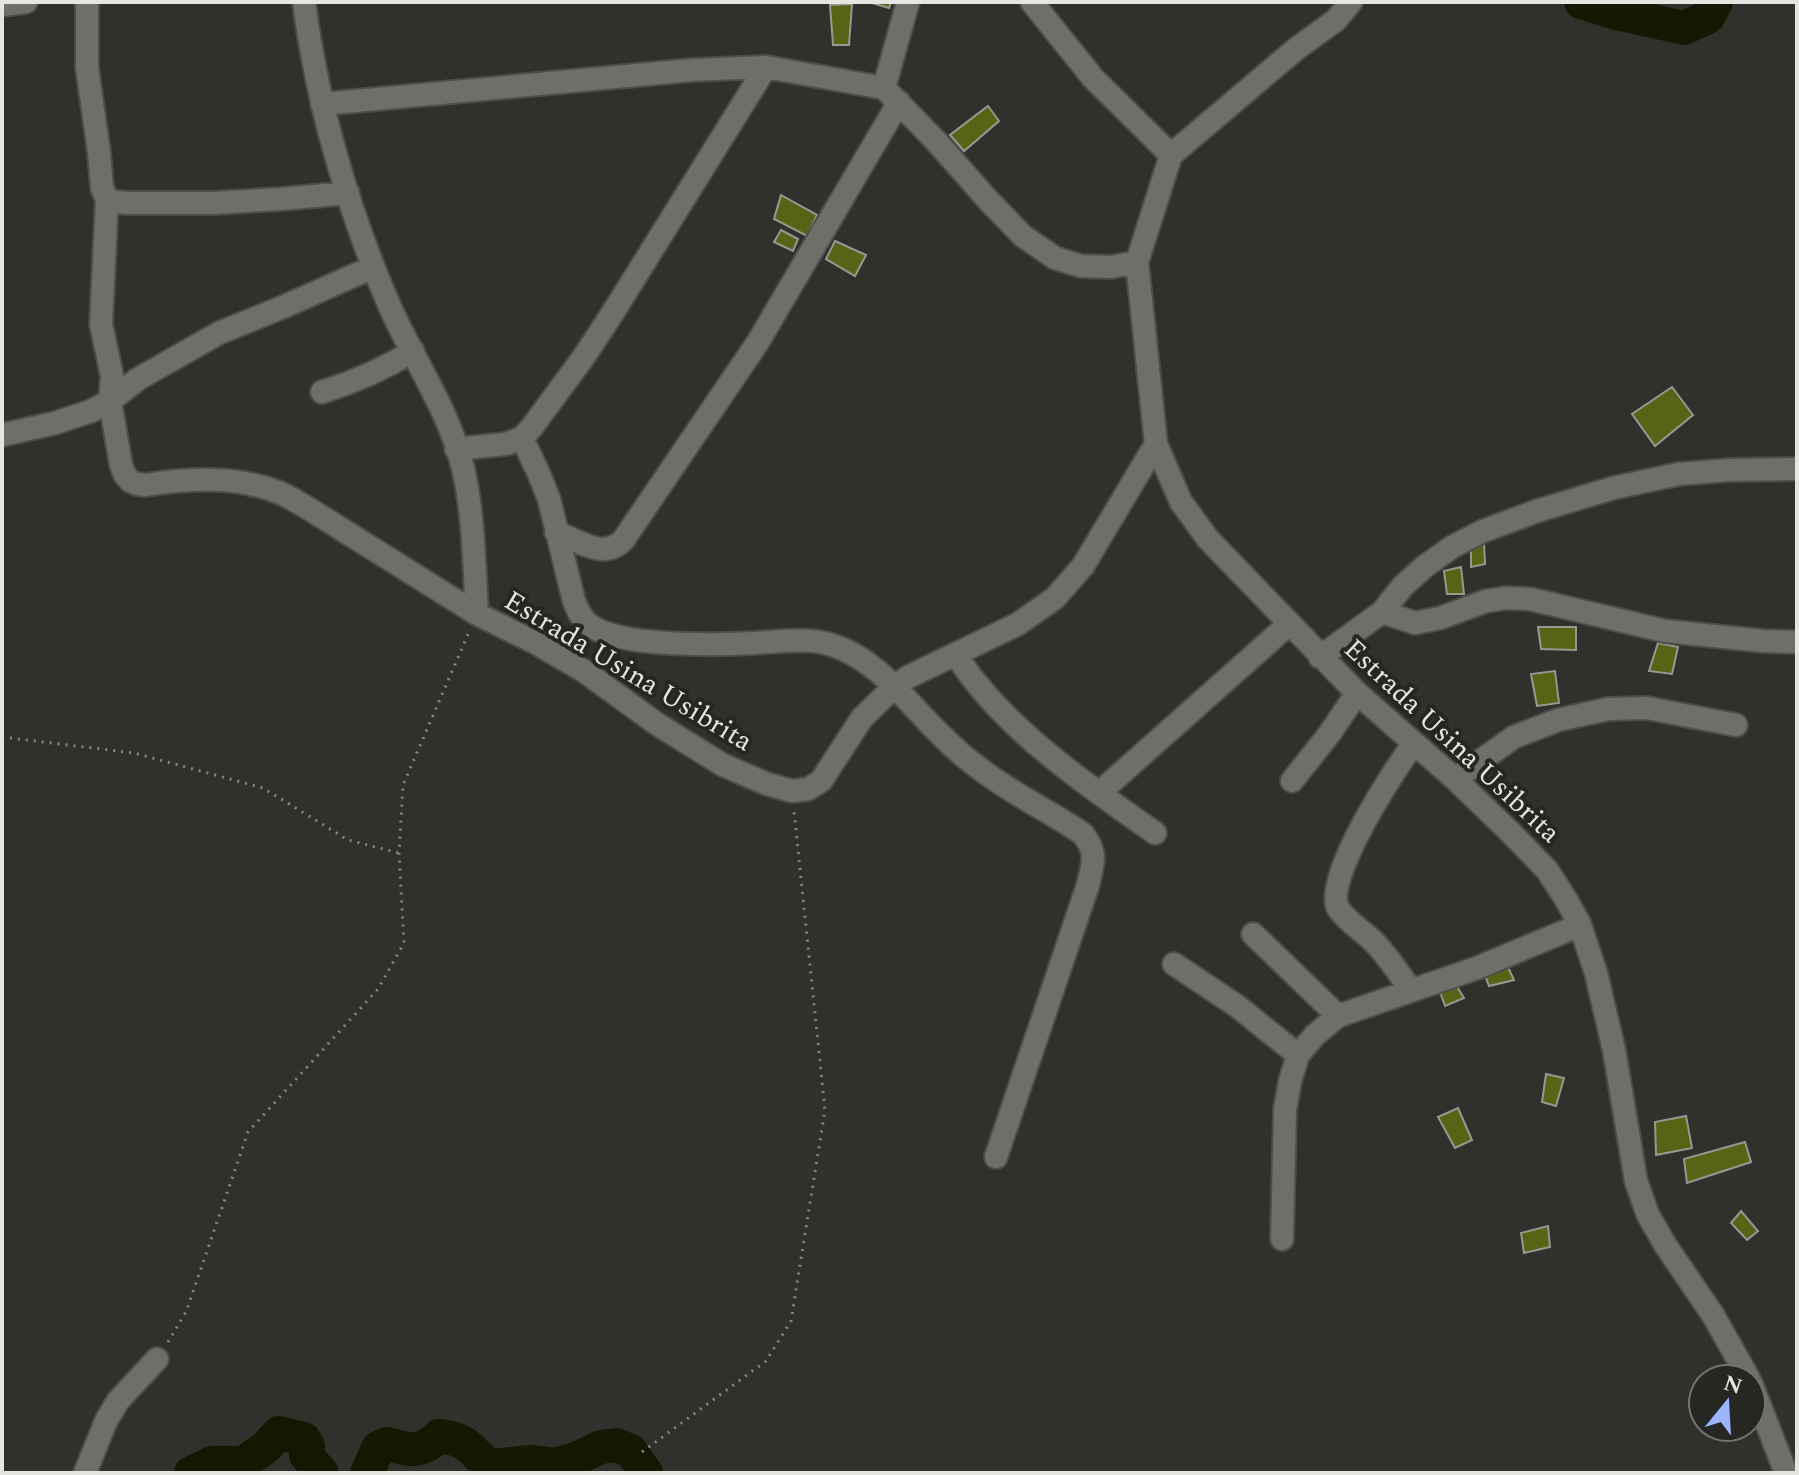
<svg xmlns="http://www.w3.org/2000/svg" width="1799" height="1475" viewBox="0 0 1799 1475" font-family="Spectral,serif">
  <rect width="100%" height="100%" fill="#30312c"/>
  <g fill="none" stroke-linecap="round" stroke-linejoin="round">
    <path stroke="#131900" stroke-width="34" d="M1581 2 1616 13 1684 28 1708 17 1716 2
      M191 1473 212 1463H243L265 1448 279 1433 304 1439 308 1446 306 1455 322 1473
      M367 1473 378 1448 387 1444C394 1445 401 1448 408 1449 419 1451 433 1443 439 1436 472 1440 468 1450 490 1466L531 1462 556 1465 578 1458 601 1447 616 1445 631 1451 646 1473"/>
  </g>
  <path fill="#566415" stroke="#979892" stroke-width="2" d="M869 2H891L889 8Z
    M852 4 849 45H833L830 5Z
    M988 106 999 121 964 151 950 135Z
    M781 195 817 215 807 236 774 219Z
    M781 230 798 239 793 251 774 242Z
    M835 241 866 255 855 276 826 259Z
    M1672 387 1693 415 1655 446 1632 414Z
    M1484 543 1485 564 1471 567V547Z
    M1461 567 1464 594H1447L1444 571Z
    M1538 627H1576V650L1541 649Z
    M1658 643 1678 647 1672 674 1649 671Z
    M1555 671 1559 703 1537 706 1531 674Z
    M1506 963 1514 980 1489 986 1483 970Z
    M1453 980 1464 998 1445 1006 1439 989Z
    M1546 1074 1564 1078 1556 1106 1542 1102Z
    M1458 1108 1472 1140 1455 1148 1438 1117Z
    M1686 1116 1692 1148 1656 1155 1655 1122Z
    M1745 1142 1751 1162 1687 1183 1684 1159Z
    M1741 1211 1758 1231 1747 1240 1731 1223Z
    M1548 1226 1550 1247 1524 1253 1521 1233Z"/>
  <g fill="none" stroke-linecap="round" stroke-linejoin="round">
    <defs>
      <path id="minor" d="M87 2V68L99 152 102 188 107 199 101 324 112 376 110 401 121 465 125 475 130 481 137 484 146 485C190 478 236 476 278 492 288 496 297 502 306 507L477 614 536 643 584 671 657 724 723 765 767 784 792 791 808 789 821 781 862 718 894 687 908 677 1018 624 1055 598 1083 566 1156 444
        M304 2C317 104 349 213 390 307 414 361 449 410 463 468 474 515 474 565 477 614
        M1032 2 1093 78 1171 155
        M1351 2 1336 20 1296 49 1171 155 1137 262 1156 444 1181 502 1208 539 1357 693 1455 779 1510 832 1547 870 1567 901 1580 925 1596 973 1614 1050 1636 1181 1648 1215 1666 1246 1713 1315 1749 1379
        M2 5 26 2
        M884 88 908 2
        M322 104 692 70 766 67 884 88 936 141 988 200 1023 236 1055 258 1081 266 1111 267 1137 262
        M107 199 115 202 128 203H213L281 199 348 193
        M322 392C354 382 384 369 413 351
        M2 435 55 423 91 411 110 401 138 379 219 333 283 307 373 267
        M522 438 539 474 549 499 574 601C578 611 582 620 591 626 622 647 714 645 753 643 778 642 807 637 832 645 878 659 909 705 943 737 953 747 964 757 975 765 1008 792 1048 810 1083 834 1098 854 1093 862 1088 885L996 1157
        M456 449 506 444 522 438 532 427 583 358 612 314 766 67
        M556 532C579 541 605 561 624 539L758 342 899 102
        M1382 612 1415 623 1440 618 1486 601 1506 598 1530 599 1665 631 1763 641 1797 642
        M956 655C963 665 970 676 978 685 1025 743 1094 790 1155 833
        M1320 657 1382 612 1403 586 1424 567 1452 547 1483 531 1537 511 1613 488 1679 474 1729 470 1797 469
        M1455 779 1514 737 1558 720 1608 709 1647 708 1736 725
        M1292 781 1330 733 1357 693
        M1099 793 1289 624
        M1253 934 1338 1016
        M1174 964 1237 1006 1298 1055
        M1411 990C1399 974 1388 956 1374 942 1363 931 1346 921 1338 908 1323 878 1395 769 1414 743
        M1282 1239 1285 1110 1290 1081 1298 1055 1315 1035 1338 1016 1477 968 1580 925
        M1751 1383 1786 1473
        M85 1473 106 1421 118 1401 157 1359"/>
    </defs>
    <use href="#minor" stroke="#4d4e4a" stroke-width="26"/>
    <path stroke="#858782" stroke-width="3" stroke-dasharray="2 6" stroke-linecap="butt" d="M2 737 134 753 263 788 348 840 399 853
      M168 1342 186 1312 248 1132 378 989 404 943 399 853 403 785 469 632
      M642 1452 766 1361 791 1321 825 1110 794 811"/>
    <use href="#minor" stroke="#6d6f69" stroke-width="22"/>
  </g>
  <g text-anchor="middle" stroke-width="8" stroke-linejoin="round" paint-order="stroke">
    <g font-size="28" fill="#e4e6e2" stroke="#262722">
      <text transform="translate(629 670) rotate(31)" y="10">Estrada Usina Usibrita</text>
      <text transform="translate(1453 740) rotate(43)" y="10">Estrada Usina Usibrita</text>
    </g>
  </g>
  <rect width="1799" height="1475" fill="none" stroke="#e4e6e2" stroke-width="8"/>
  <g transform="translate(1727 1403) rotate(18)"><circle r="38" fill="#262722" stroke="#72736f" stroke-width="2"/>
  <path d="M0-6L14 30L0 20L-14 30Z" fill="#9bb4fd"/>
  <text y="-12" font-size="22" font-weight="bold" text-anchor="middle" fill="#e4e6e2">N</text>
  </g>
</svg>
